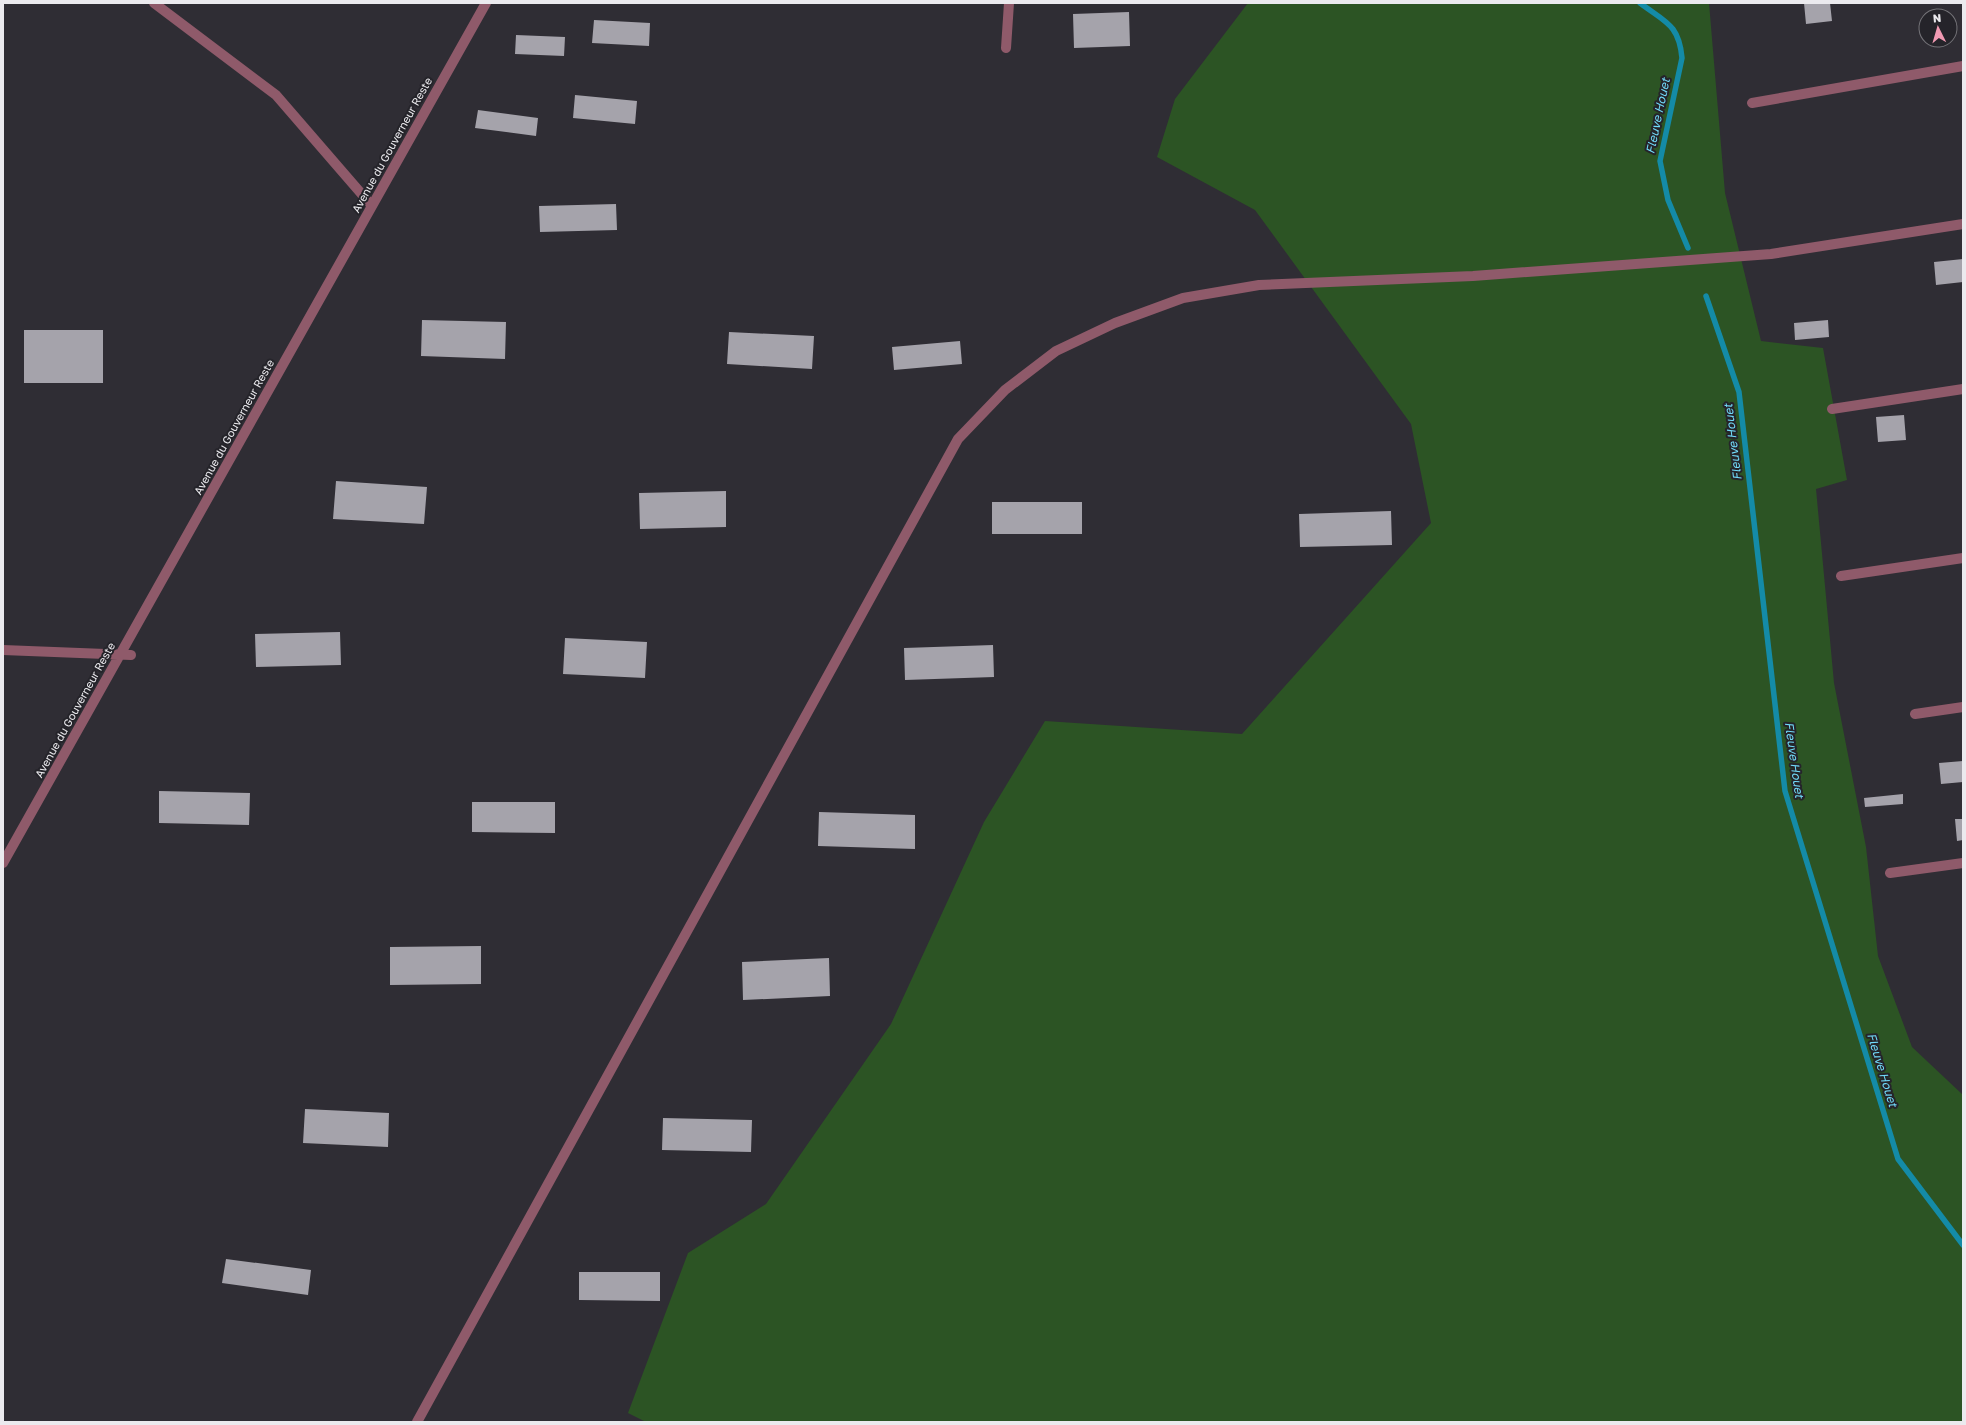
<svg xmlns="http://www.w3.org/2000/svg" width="1966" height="1425" viewBox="0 0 1966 1425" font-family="'Golos Text',sans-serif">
  <rect width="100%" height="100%" fill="#2f2d34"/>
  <path fill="#2c5424" d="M1248 3H1709L1725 193 1761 341 1823 348 1847 480 1816 489 1834 683 1866 847 1878 956 1912 1047 1963 1095V1422H646L628 1413 688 1253 766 1204 891 1024 984 822 1045 721 1242 734 1431 523 1411 424 1255 210 1157 157 1175 99Z"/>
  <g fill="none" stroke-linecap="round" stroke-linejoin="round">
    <path stroke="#148ba7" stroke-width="5.5" d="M1640 3C1665 22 1679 24 1682 58L1660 161 1668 200 1688 248
      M1706 296 1739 392 1785 791 1898 1159 1963 1245"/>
  </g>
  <path fill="#a5a3ab" d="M1804 3H1830L1832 21 1806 24Z
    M1129 12 1130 46 1074 48 1073 14Z
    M594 20 650 23 649 46 592 43Z
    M516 35 565 37 564 56 515 54Z
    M575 95 637 101 635 124 573 118Z
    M478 110 538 118 536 136 475 128Z
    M616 204 617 230 540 232 539 206Z
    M1963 259V282L1936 285 1934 262Z
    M422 320 506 322 505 359 421 356Z
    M1828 320 1829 337 1795 340 1794 323Z
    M24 330H103V383H24Z
    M729 332 814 336 812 369 727 364Z
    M960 341 962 364 894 370 892 347Z
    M1904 415 1906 440 1878 442 1876 417Z
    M336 481 427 487 424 524 333 519Z
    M726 491V527L640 529 639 493Z
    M992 502H1082V534H992Z
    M1391 511 1392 545 1300 547 1299 514Z
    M340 632 341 665 256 667 255 634Z
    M565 638 647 642 645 678 563 674Z
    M993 645 994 677 905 680 904 648Z
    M1963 761V782L1941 784 1939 763Z
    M159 791 250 793 249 825 159 823Z
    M1903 794V804L1865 807 1864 798Z
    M472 802H555V833L472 832Z
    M819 812 915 815V849L818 846Z
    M1955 819H1963V840L1957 841Z
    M481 946V984L390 985V947Z
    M829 958 830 996 743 1000 742 962Z
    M305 1109 389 1113 388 1147 303 1143Z
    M663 1118 752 1120 751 1152 662 1150Z
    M226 1259 311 1270 308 1295 222 1283Z
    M579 1272H660V1301L579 1300Z"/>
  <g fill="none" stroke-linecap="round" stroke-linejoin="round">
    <path stroke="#8f5a6a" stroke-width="10" d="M154 3 276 95 372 206
      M1006 48 1009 3
      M1752 103 1963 66
      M1832 409 1963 389
      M1841 576 1963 558
      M3 650 131 655
      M1915 714 1963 707
      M3 863 486 3
      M1890 873 1963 863
      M417 1422 958 439 1005 390 1056 351 1115 323 1183 298 1259 285 1473 276 1771 254 1963 224"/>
  </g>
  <g text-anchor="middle" stroke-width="4" stroke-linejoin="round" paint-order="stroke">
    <g font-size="11" fill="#ebeaee" stroke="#25242a">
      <text transform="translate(392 145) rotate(-61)" y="4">Avenue du Gouverneur Reste</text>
      <text transform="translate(234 427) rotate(-61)" y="4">Avenue du Gouverneur Reste</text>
      <text transform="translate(75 710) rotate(-61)" y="4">Avenue du Gouverneur Reste</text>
    </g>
    <g font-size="12" font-style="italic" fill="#72dbfa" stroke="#25242a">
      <text transform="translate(1658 116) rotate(-78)" y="4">Fleuve Houet</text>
      <text transform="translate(1733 442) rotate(-97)" y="4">Fleuve Houet</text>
      <text transform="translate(1794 760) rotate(82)" y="4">Fleuve Houet</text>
      <text transform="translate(1882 1070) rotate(73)" y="4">Fleuve Houet</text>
    </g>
  </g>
  <rect width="1966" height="1425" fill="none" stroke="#ebeaee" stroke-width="8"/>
  <g transform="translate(1938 28) rotate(355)"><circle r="19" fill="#25242a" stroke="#747378"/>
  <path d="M0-3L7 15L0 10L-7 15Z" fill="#f19ab3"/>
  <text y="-6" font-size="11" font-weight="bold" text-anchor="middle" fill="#ebeaee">N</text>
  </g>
</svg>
